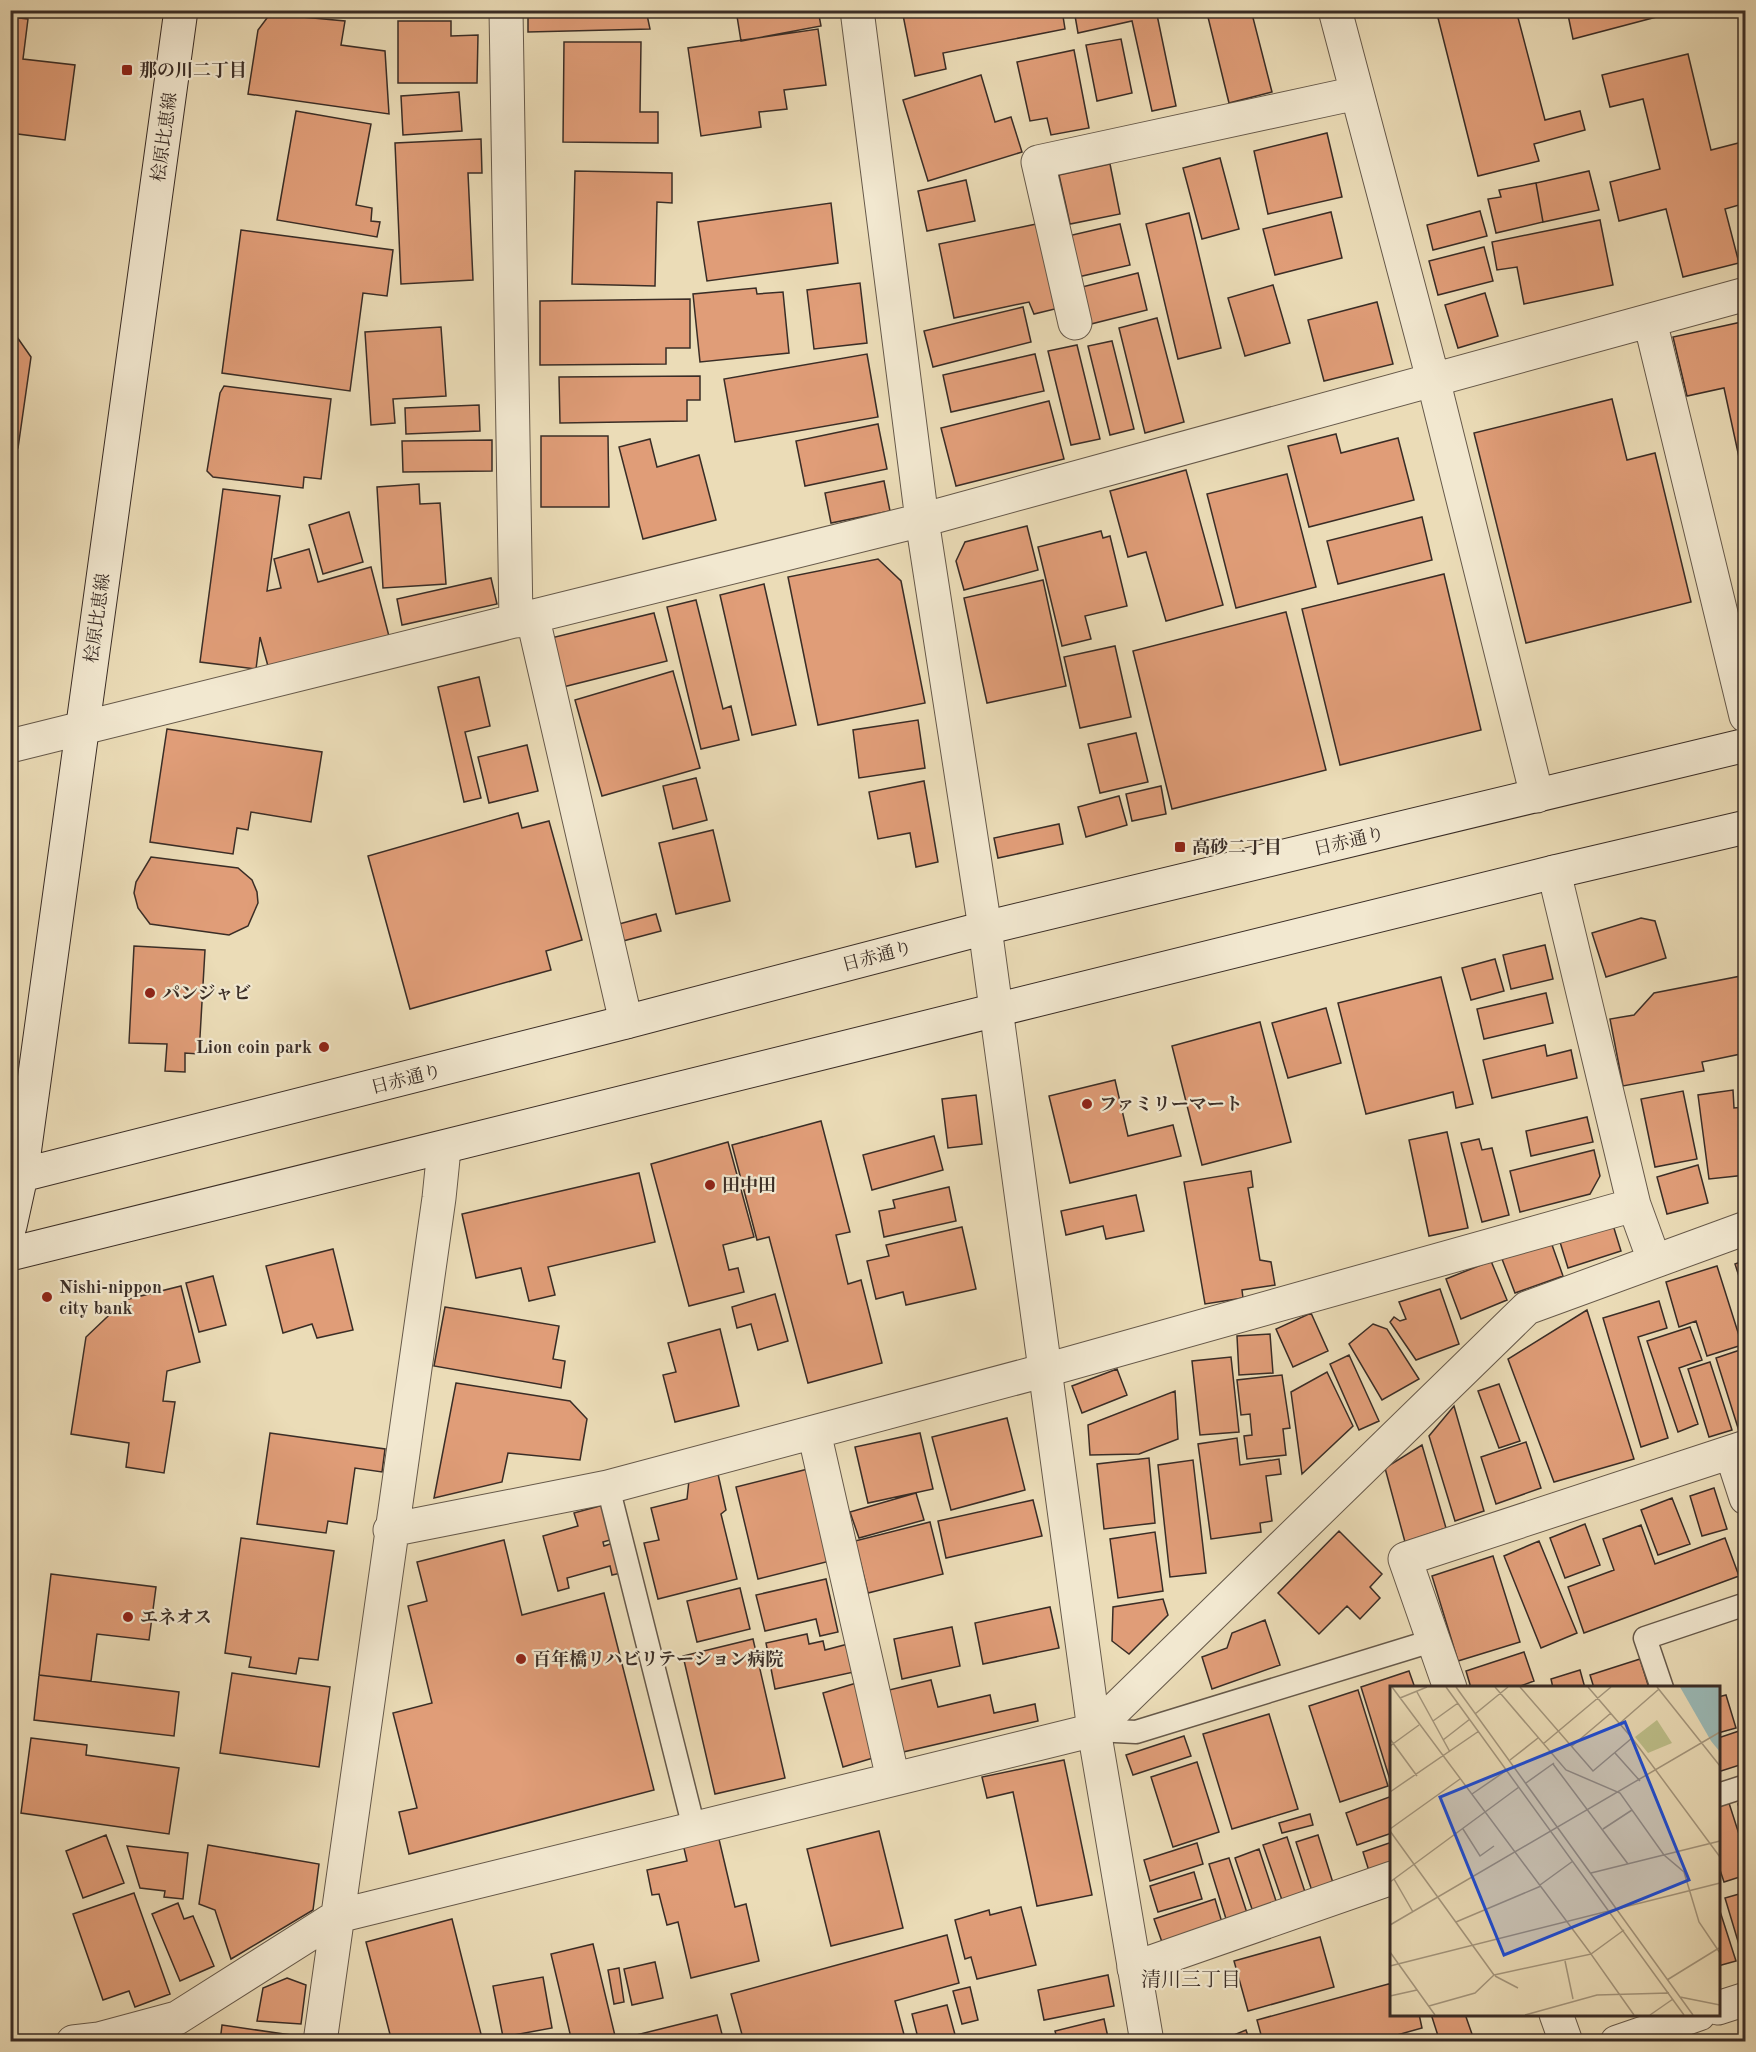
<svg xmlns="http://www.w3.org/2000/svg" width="1756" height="2052" viewBox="0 0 1756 2052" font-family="'Old Standard TT','Noto Serif JP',serif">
  <rect width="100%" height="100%" fill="#ebdcb7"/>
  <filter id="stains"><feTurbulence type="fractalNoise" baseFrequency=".00333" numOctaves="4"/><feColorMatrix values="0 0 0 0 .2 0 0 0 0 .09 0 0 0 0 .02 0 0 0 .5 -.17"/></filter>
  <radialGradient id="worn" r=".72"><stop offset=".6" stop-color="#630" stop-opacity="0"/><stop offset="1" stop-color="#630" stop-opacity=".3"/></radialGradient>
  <path fill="#e09d78" stroke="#3a2d26" stroke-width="1.5" d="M53 10H100L99 17Z
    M415 10H484V13Z
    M528 10H646L650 29 528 32Z
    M736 10H818L821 26 741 41Z
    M902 10H1062L1065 29 943 53 946 69 915 76Z
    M1074 10H1156L1176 106 1152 111 1132 21 1078 33Z
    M1218 10H1251L1272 92 1229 103 1207 13Z
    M1436 10H1516L1545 120 1580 111 1585 130 1534 144 1539 161 1478 176Z
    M1567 10H1683L1573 39Z
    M270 14 345 21 341 45 385 51 389 114 248 94 258 30Z
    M10 17 28 19 23 59 75 65 65 140 10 133Z
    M398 21H451V36L478 35 477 83H398Z
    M818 29 826 85 784 90 787 109 759 112 761 127 701 136 688 48Z
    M1121 39 1132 93 1097 101 1086 45Z
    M564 42H641L640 112H658V143L563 142Z
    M1074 50 1089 128 1051 135 1047 118 1030 121 1017 62Z
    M1688 54 1711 150 1746 141V203L1725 209 1739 263 1683 277 1666 209 1619 221 1610 182 1660 169 1643 99 1610 107 1602 75Z
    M981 75 995 122 1011 117 1022 152 928 181 903 100Z
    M459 92 462 131 403 135 401 96Z
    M296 111 371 124 356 205 372 208 371 221 380 222 377 237 277 220Z
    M1327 133 1342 197 1268 214 1254 151Z
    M481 139 482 173H468L473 280 401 284 395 143Z
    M1220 158 1239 229 1202 239 1183 168Z
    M1110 164 1120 214 1070 224 1059 175Z
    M575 171 672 173V203L657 202 655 286 572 284Z
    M1589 171 1599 210 1543 222 1536 183Z
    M966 180 975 221 927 231 918 191Z
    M1536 183 1543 222 1496 233 1488 199 1501 197 1499 190Z
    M831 203 838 263 707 281 698 222Z
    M1480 211 1487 236 1433 250 1427 225Z
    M1331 212 1342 258 1275 275 1263 229Z
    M1189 213 1221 348 1178 359 1146 224Z
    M1600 220 1613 285 1524 304 1517 267 1497 270 1492 242Z
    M1046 222 1063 307 1034 314 1029 302 954 318 939 244Z
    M1120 224 1130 265 1078 277 1068 236Z
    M241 230 393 250 387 296 363 293 350 391 222 373Z
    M1484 247 1493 281 1438 295 1429 261Z
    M1138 273 1147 310 1087 325 1078 288Z
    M860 283 867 343 814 349 807 290Z
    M1273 285 1290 343 1245 356 1228 298Z
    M756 288 757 294 783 292 789 353 700 362 693 294Z
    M1485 293 1498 336 1458 348 1445 305Z
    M690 299V348H666V364L540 365V301Z
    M1377 302 1393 364 1324 381 1308 320Z
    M1023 307 1031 342 933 367 924 331Z
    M1157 318 1184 422 1145 433 1119 328Z
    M1746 321V485H1745L1724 388 1687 396 1673 337Z
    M10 327 31 357 18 448 10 452Z
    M441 327 446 396 393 399 395 423 371 425 365 332Z
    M1112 341 1134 429 1110 435 1088 346Z
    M1077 345 1100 439 1071 445 1048 351Z
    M867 354 878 417 735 442 724 379Z
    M1035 354 1044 391 951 412 943 375Z
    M700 376V400H687V421L560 423 559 377Z
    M224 386 331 399 321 479 304 477 303 488 213 477 207 471 220 393Z
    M1612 399 1627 460 1655 453 1691 602 1526 643 1474 433Z
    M1049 401 1064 459 956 486 941 428Z
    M479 405 480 431 406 434 405 408Z
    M878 424 887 469 805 486 796 441Z
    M1336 434 1341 453 1398 438 1414 500 1309 527 1288 446Z
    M541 436H608L609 507H541Z
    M650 439 657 467 699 455 716 520 643 539 619 447Z
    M492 440V471L403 472 402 441Z
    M1186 470 1223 605 1166 621 1146 552 1128 557 1110 491Z
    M1287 474 1316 587 1236 608 1207 494Z
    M884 481 890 511 831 523 825 493Z
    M419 484 420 504 440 503 446 584 383 588 377 487Z
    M223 489 280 496 267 591 281 588 274 559 309 549 318 582 371 567 391 644 271 677 260 637 256 669 200 662Z
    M349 512 363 562 323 574 309 525Z
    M1422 517 1432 560 1338 584 1327 541Z
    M1027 526 1038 570 964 590 956 561 965 542Z
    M1101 531 1103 538 1110 536 1127 606 1085 616 1091 639 1062 646 1038 547Z
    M878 559 901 581 925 703 818 725 788 577Z
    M1444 574 1481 730 1340 765 1302 609Z
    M491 578 497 604 402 625 397 599Z
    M1043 580 1066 686 987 703 964 598Z
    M764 584 796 725 752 735 720 595Z
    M696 600 723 709 731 706 739 740 701 749 667 607Z
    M1286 612 1326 770 1172 809 1133 651Z
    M654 613 667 661 563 687 551 638Z
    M1115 646 1131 717 1080 728 1064 657Z
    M673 671 700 768 602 796 575 700Z
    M479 677 490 726 465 732 481 798 464 802 438 687Z
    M918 720 925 768 859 778 853 730Z
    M167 729 322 752 311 822 251 812 248 830 237 828 233 854 150 842Z
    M1136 733 1148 782 1100 793 1088 744Z
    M527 745 538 791 489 803 478 757Z
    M696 778 707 820 673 829 663 786Z
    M924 781 938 862 916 867 910 833 878 839 869 792Z
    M1161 786 1166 814 1132 821 1126 794Z
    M1119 796 1127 825 1086 837 1078 807Z
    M518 813 522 828 549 821 582 940 546 951 551 970 410 1009 368 856Z
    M1059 824 1063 844 998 858 994 838Z
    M713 830 730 901 676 914 659 843Z
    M151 857 238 868 252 880 257 892 258 903 248 926 229 935 150 924 138 908 134 893 136 882Z
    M656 914 661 931 623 941 619 924Z
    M1641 918 1655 921 1666 958 1606 977 1592 933Z
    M1545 945 1553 979 1511 989 1503 955Z
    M134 946 205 950 199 1054 185 1053V1072L165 1071 167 1044 129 1043Z
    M1495 959 1504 991 1471 1000 1462 968Z
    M1746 975V1063H1743L1741 1054 1702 1062 1704 1071 1623 1086 1610 1019 1634 1015 1654 993Z
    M1441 977 1473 1104 1456 1108 1453 1092 1366 1114 1338 1003Z
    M1546 993 1553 1023 1484 1039 1477 1009Z
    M1326 1008 1341 1063 1288 1078 1272 1023Z
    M1260 1022 1291 1142 1202 1165 1172 1046Z
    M1545 1045 1547 1056 1571 1050 1577 1078 1492 1098 1483 1060Z
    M1115 1080 1128 1136 1173 1125 1181 1156 1070 1183 1049 1096Z
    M1733 1090 1734 1108 1746 1107V1175L1709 1179 1698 1095Z
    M1683 1091 1697 1159 1655 1167 1641 1099Z
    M976 1095 982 1144 948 1148 942 1099Z
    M1587 1117 1593 1142 1531 1156 1526 1131Z
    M821 1121 850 1232 836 1235 848 1284 861 1280 882 1363 808 1383 769 1237 757 1240 732 1145Z
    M1447 1132 1468 1228 1429 1236 1409 1140Z
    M934 1136 943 1170 872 1190 863 1155Z
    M1479 1139 1482 1150 1492 1148 1509 1215 1482 1222 1461 1143Z
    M728 1142 754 1237 723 1245 729 1270 738 1268 744 1292 689 1306 651 1164Z
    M1594 1150 1600 1176 1590 1194 1520 1212 1510 1171Z
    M1698 1165 1708 1203 1667 1214 1657 1177Z
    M1251 1171 1253 1187 1248 1188 1260 1260 1271 1262 1275 1285 1242 1290 1243 1298 1205 1304 1184 1182Z
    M639 1173 655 1242 548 1267 555 1295 529 1301 521 1268 476 1278 462 1214Z
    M949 1187 956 1221 884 1237 879 1211 895 1208 893 1200Z
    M1136 1195 1144 1231 1106 1239 1103 1226 1066 1235 1061 1211Z
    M1613 1225 1621 1251 1568 1268 1560 1242Z
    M962 1227 976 1289 906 1305 903 1292 876 1299 867 1261 889 1256 886 1245Z
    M1551 1242 1563 1276 1515 1293 1502 1259Z
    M333 1249 353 1330 317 1338 312 1324 283 1333 266 1266Z
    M1746 1260V1298L1735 1264Z
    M1491 1261 1507 1300 1461 1319 1446 1279Z
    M1717 1266 1742 1345 1707 1356 1696 1321 1679 1327 1666 1282Z
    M213 1276 226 1325 199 1332 186 1283Z
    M181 1286 200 1362 167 1371 163 1401 175 1402 164 1473 126 1467 129 1443 71 1434 86 1337 125 1300Z
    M1440 1289 1459 1344 1416 1360 1390 1322 1394 1317 1400 1321 1406 1319 1399 1302Z
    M775 1294 788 1341 758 1350 751 1324 737 1328 732 1307Z
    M1659 1301 1667 1328 1638 1337 1668 1438 1641 1447 1603 1318Z
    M445 1307 559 1326 553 1359 565 1361 561 1388 434 1366Z
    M1587 1310 1634 1459 1554 1482 1508 1359Z
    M1311 1313 1328 1351 1293 1367 1276 1329Z
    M1373 1324 1387 1329 1419 1379 1382 1400 1349 1344Z
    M1690 1327 1702 1360 1679 1368 1698 1424 1678 1432 1647 1341Z
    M720 1329 739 1406 675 1422 663 1375 676 1372 668 1343Z
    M1270 1334 1273 1373 1239 1375 1237 1336Z
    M1743 1349 1746 1358V1429L1739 1431 1716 1358Z
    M1349 1355 1379 1421 1359 1430 1330 1364Z
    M1231 1357 1239 1432 1200 1435 1192 1361Z
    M1710 1362 1732 1430 1709 1437 1688 1369Z
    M1117 1369 1127 1395 1082 1413 1072 1386Z
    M1327 1372 1353 1426 1302 1474 1291 1392Z
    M1282 1375 1290 1428 1283 1429 1286 1455 1247 1459 1244 1436 1252 1435 1250 1414 1241 1415 1237 1380Z
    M456 1383 570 1401 587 1419 580 1460 508 1453 502 1482 434 1498Z
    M1499 1384 1520 1441 1499 1448 1478 1391Z
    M1175 1391 1178 1439 1139 1454 1090 1455 1088 1425Z
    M1454 1406 1484 1511 1455 1521 1429 1436Z
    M1007 1418 1025 1490 951 1510 932 1437Z
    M270 1433 385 1449 382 1472 355 1468 347 1524 328 1521 326 1533 257 1524Z
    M920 1433 933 1489 868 1503 855 1447Z
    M1237 1438 1240 1465 1279 1459 1281 1474 1266 1476 1272 1521 1260 1523 1261 1532 1211 1539 1198 1444Z
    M1526 1442 1541 1488 1496 1504 1481 1457Z
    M1422 1445 1446 1528 1405 1542 1385 1468Z
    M1149 1458 1155 1523 1104 1529 1097 1464Z
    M1193 1460 1206 1573 1170 1577 1158 1465Z
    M808 1469 830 1561 758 1579 736 1487Z
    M718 1474 726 1510 721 1514 737 1579 658 1599 644 1543 659 1540 651 1508 687 1499 689 1480Z
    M1714 1488 1727 1529 1702 1536 1690 1496Z
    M916 1493 924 1520 859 1538 850 1512Z
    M1672 1498 1690 1544 1658 1555 1641 1510Z
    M1033 1500 1042 1536 946 1558 938 1521Z
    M607 1504 617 1538 603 1542 604 1546 613 1543 621 1573 612 1575 610 1566 567 1578 569 1588 558 1591 543 1536 578 1526 574 1513Z
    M930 1522 943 1574 868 1593 855 1541Z
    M1585 1524 1600 1565 1565 1578 1550 1538Z
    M1641 1525 1655 1564 1725 1538 1739 1576 1584 1633 1568 1587 1614 1570 1603 1539Z
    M1339 1531 1382 1574 1370 1587 1380 1598 1360 1619 1347 1606 1319 1634 1278 1593Z
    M1155 1532 1163 1591 1118 1598 1110 1539Z
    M241 1538 334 1551 318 1660 299 1658 296 1674 249 1667 251 1657 225 1653Z
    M504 1540 522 1615 604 1593 654 1790 409 1854 399 1812 417 1808 393 1713 432 1703 408 1606 427 1601 417 1562Z
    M1539 1541 1577 1633 1541 1648 1504 1556Z
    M1493 1556 1520 1642 1458 1661 1432 1576Z
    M51 1574 156 1587 149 1640 97 1634 91 1681 39 1675Z
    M826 1579 838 1632 820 1636 816 1619 765 1631 756 1595Z
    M740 1588 750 1629 697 1642 687 1601Z
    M1163 1599 1168 1615 1129 1654 1112 1641 1113 1607Z
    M1050 1607 1059 1648 983 1664 975 1623Z
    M1265 1620 1280 1665 1212 1689 1202 1657 1227 1648 1232 1633Z
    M952 1627 960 1666 902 1679 894 1639Z
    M807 1634 809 1644 823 1641 825 1650 848 1644 854 1672 775 1689 766 1643Z
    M753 1639 785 1778 715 1794 683 1656Z
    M1524 1652 1534 1681 1515 1688H1471L1466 1671Z
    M1640 1659 1649 1688H1594L1590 1675Z
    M1580 1670 1585 1688H1553L1551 1679Z
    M1409 1671 1415 1688H1392L1391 1783 1361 1687Z
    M232 1673 330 1687 319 1767 220 1753Z
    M39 1675 179 1692 174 1736 34 1720Z
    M931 1680 938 1707 990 1695 994 1713 1035 1704 1038 1721 903 1752 889 1690Z
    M863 1681 883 1755 843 1767 823 1693Z
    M1358 1690 1388 1786 1340 1802 1309 1706Z
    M1726 1695 1736 1728 1718 1733V1697Z
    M1269 1714 1298 1809 1232 1829 1203 1734Z
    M1742 1730 1746 1741V1763L1718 1772V1738Z
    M1184 1736 1191 1756 1133 1775 1126 1755Z
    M31 1738 87 1745 86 1755 179 1768 169 1834 21 1813Z
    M1064 1760 1092 1895 1037 1906 1013 1792 987 1798 982 1777Z
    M1197 1762 1219 1832 1173 1847 1151 1777Z
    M1392 1796V1833L1357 1845 1346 1813Z
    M1746 1801V1829L1738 1804Z
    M1729 1803 1746 1856V1875L1724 1882 1718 1864V1807Z
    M1310 1814 1313 1825 1282 1833 1279 1823Z
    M879 1831 903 1928 831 1946 807 1849Z
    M106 1835 124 1883 83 1898 66 1851Z
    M718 1835 735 1907 746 1904 759 1961 691 1978 678 1922 667 1925 659 1894 652 1895 647 1870 687 1861 683 1844Z
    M1318 1835 1334 1886 1313 1894 1296 1842Z
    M1287 1837 1306 1895 1283 1903 1263 1845Z
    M1392 1842V1864L1369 1871 1363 1852Z
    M1197 1843 1203 1864 1150 1881 1144 1860Z
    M208 1845 319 1864 313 1910 231 1959 215 1910 199 1904Z
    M127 1846 188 1853 183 1899 164 1897 165 1891 140 1888Z
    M1259 1849 1278 1907 1254 1915 1235 1858Z
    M1229 1858 1248 1916 1227 1922 1209 1864Z
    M1194 1872 1202 1899 1158 1912 1150 1886Z
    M1746 1892V1957L1743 1958 1725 1898Z
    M134 1893 170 1994 135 2007 129 1991 103 2000 73 1914Z
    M1215 1899 1223 1926 1163 1945 1154 1919Z
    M178 1903 184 1919 193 1916 214 1966 180 1981 152 1914Z
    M1718 1905 1736 1961 1718 1966Z
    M1021 1907 1036 1965 977 1979 971 1957 965 1959 955 1920 989 1910 990 1915Z
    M452 1919 483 2042H392L366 1942Z
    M947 1935 959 1983 895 2001 906 2042H744L731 1994Z
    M1320 1937 1334 1987 1248 2011 1234 1961Z
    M593 1944 616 2040 717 2015 724 2042H572L551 1954Z
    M655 1962 663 1998 632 2005 624 1969Z
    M619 1968 624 2002 614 2004 608 1970Z
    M1108 1975 1114 2006 1044 2020 1038 1990Z
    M543 1977 552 2028 503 2037 493 1986Z
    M287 1978 306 1985 301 2024 257 2021 263 1988Z
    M1392 1983V2014H1419L1422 2028 1372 2042H1263L1257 2020Z
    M970 1987 978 2020 962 2024 953 1991Z
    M947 2005 957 2042H919L912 2014Z
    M1431 2014H1465L1473 2037 1461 2042H1440Z
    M1104 2019 1109 2042H1058L1055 2031Z
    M222 2025 298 2036 297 2042H220Z
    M1246 2030 1250 2042H1217Z"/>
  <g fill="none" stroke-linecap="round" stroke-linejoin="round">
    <defs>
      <path id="service" d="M608 1487 694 1828
        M1662 1688 1645 1638 1746 1604
        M1094 1730 1136 1732 1435 1640
        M1718 1795 1746 1786"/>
      <path id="minor" d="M506 10 516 621
        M857 10 922 520 985 928
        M1335 10 1433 379 1537 796
        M1650 321 1746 716
        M1075 323 1038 162 1357 93
        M533 619 626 1022
        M10 746 922 520 1746 294
        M1554 872 1634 1205 1654 1260
        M814 1432 893 1779
        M1731 1452 1746 1498
        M390 1530 608 1487 1046 1370 1634 1205
        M1450 1688 1405 1559 1746 1447
        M1134 1968 1392 1878
        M1556 2014 1566 2042
        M73 2042 99 2039 177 2018 338 1916 1094 1730 1527 1308 1746 1228
        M320 2042 439 1198 444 1149"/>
      <path id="tertiary" d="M985 928 1094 1730 1147 2042
        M1718 2008 1746 1999
        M1617 2042 1699 2014"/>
      <path id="secondary" d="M10 1178 626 1022 985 928 1746 745
        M10 1226 21 1176 181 10
        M10 1254 1554 872 1746 827"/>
    </defs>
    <use href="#service" stroke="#66594a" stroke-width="25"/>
    <use href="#minor" stroke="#66594a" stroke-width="35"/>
    <use href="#tertiary" stroke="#66594a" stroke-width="35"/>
    <use href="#secondary" stroke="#3a2d26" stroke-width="35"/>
    <use href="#service" stroke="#f2e8d0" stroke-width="22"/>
    <use href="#minor" stroke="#f2e8d0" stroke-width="33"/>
    <use href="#tertiary" stroke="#f2e8d0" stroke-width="33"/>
    <use href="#secondary" stroke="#f2e8d0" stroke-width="33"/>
  </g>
  <g fill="#8f2418" stroke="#f2e8d0" stroke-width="2">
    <rect x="121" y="64" width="12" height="12" rx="3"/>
    <rect x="1174" y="841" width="12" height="12" rx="3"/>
    <circle cx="150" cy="993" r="6"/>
    <circle cx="324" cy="1047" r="6"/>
    <circle cx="1087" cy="1104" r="6"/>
    <circle cx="710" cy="1185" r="6"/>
    <circle cx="47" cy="1297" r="6"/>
    <circle cx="128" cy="1617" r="6"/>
    <circle cx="521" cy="1659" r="6"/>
  </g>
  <g text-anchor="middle" stroke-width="4.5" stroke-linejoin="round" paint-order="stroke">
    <g font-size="18" font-weight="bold" fill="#3a2d26" stroke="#f2e8d0" text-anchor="start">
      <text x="139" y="76">那の川二丁目</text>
      <text x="1192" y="853">高砂二丁目</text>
      <text x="162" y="999">パンジャビ</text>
      <text x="312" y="1053" text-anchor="end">Lion coin park</text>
      <text x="1099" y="1110">ファミリーマート</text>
      <text x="722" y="1191">田中田</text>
      <text x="59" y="1293">Nishi-nippon<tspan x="59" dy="21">city bank</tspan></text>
      <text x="140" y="1623">エネオス</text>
      <text x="533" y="1665">百年橋リハビリテーション病院</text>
    </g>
    <g font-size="18" fill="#3a2d26" stroke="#f2e8d0">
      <text transform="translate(164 137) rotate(-82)" y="6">桧原比恵線</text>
      <text transform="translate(97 618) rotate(-82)" y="6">桧原比恵線</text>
      <text transform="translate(1349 841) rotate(-13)" y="6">日赤通り</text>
      <text transform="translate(877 956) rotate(-15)" y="6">日赤通り</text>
      <text transform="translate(406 1079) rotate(-14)" y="6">日赤通り</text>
    </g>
    <g font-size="20" fill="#3a2d26" stroke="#f2e8d0">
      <text x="1191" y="1986">清川三丁目</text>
    </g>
  </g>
  <g transform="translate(1390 1686)">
    <rect width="330" height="330" fill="#ebdcb7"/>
    <path d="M267 34 282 57 258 67 245 51Z" fill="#bdbf8a"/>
    <path d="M290 1H330V66L321 55Z" fill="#9bbab7"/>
    <path fill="none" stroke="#a4967d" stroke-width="1.5" d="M2 1 201 268 234 244M56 1 294 329M66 1 303 329M105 1 176 84 230 107 274 169 294 186 309 236 330 267M130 1 203 85 242 52M198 1 242 52 330 171M267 1 330 80M27 6 60 66M10 12 37 1M85 28 118 1M43 35 68 17M230 37 269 3M0 53 27 90M53 54 80 33M153 58 221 1M0 60 29 39M182 60 221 27M225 67 250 95M120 74 148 52M163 78 238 178M136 97 164 77M0 106 89 45M82 108 117 84M0 143 70 93M73 143 90 170 104 160M213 143 242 124M0 145 104 289 85 307 39 320M201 187 330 155M4 193 23 226M0 196 129 101M150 199 183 175M66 236 151 200M0 239 330 46M0 266 45 329M175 275 183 313M0 280 330 197M104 289 201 268 244 329M105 290 128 302M277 294 329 262M0 310 27 304M290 311 330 319M135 329 207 309 279 307M260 329 283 313"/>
    <path fill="#1d4ed8" fill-opacity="0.15" stroke="#1d4ed8" stroke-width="3" d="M235 36 299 194 114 269 50 111Z"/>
    <rect width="330" height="330" fill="none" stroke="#3a2d26" stroke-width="3"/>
  </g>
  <rect width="1756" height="2052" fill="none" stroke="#ebdcb7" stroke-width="36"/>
  <rect x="12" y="12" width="1732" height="2028" fill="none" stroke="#3a2d26" stroke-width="3"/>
  <rect x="18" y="18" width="1720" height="2016" fill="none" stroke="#3a2d26" stroke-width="1.5"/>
  <rect width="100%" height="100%" filter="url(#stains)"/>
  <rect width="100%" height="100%" fill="url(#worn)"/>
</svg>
